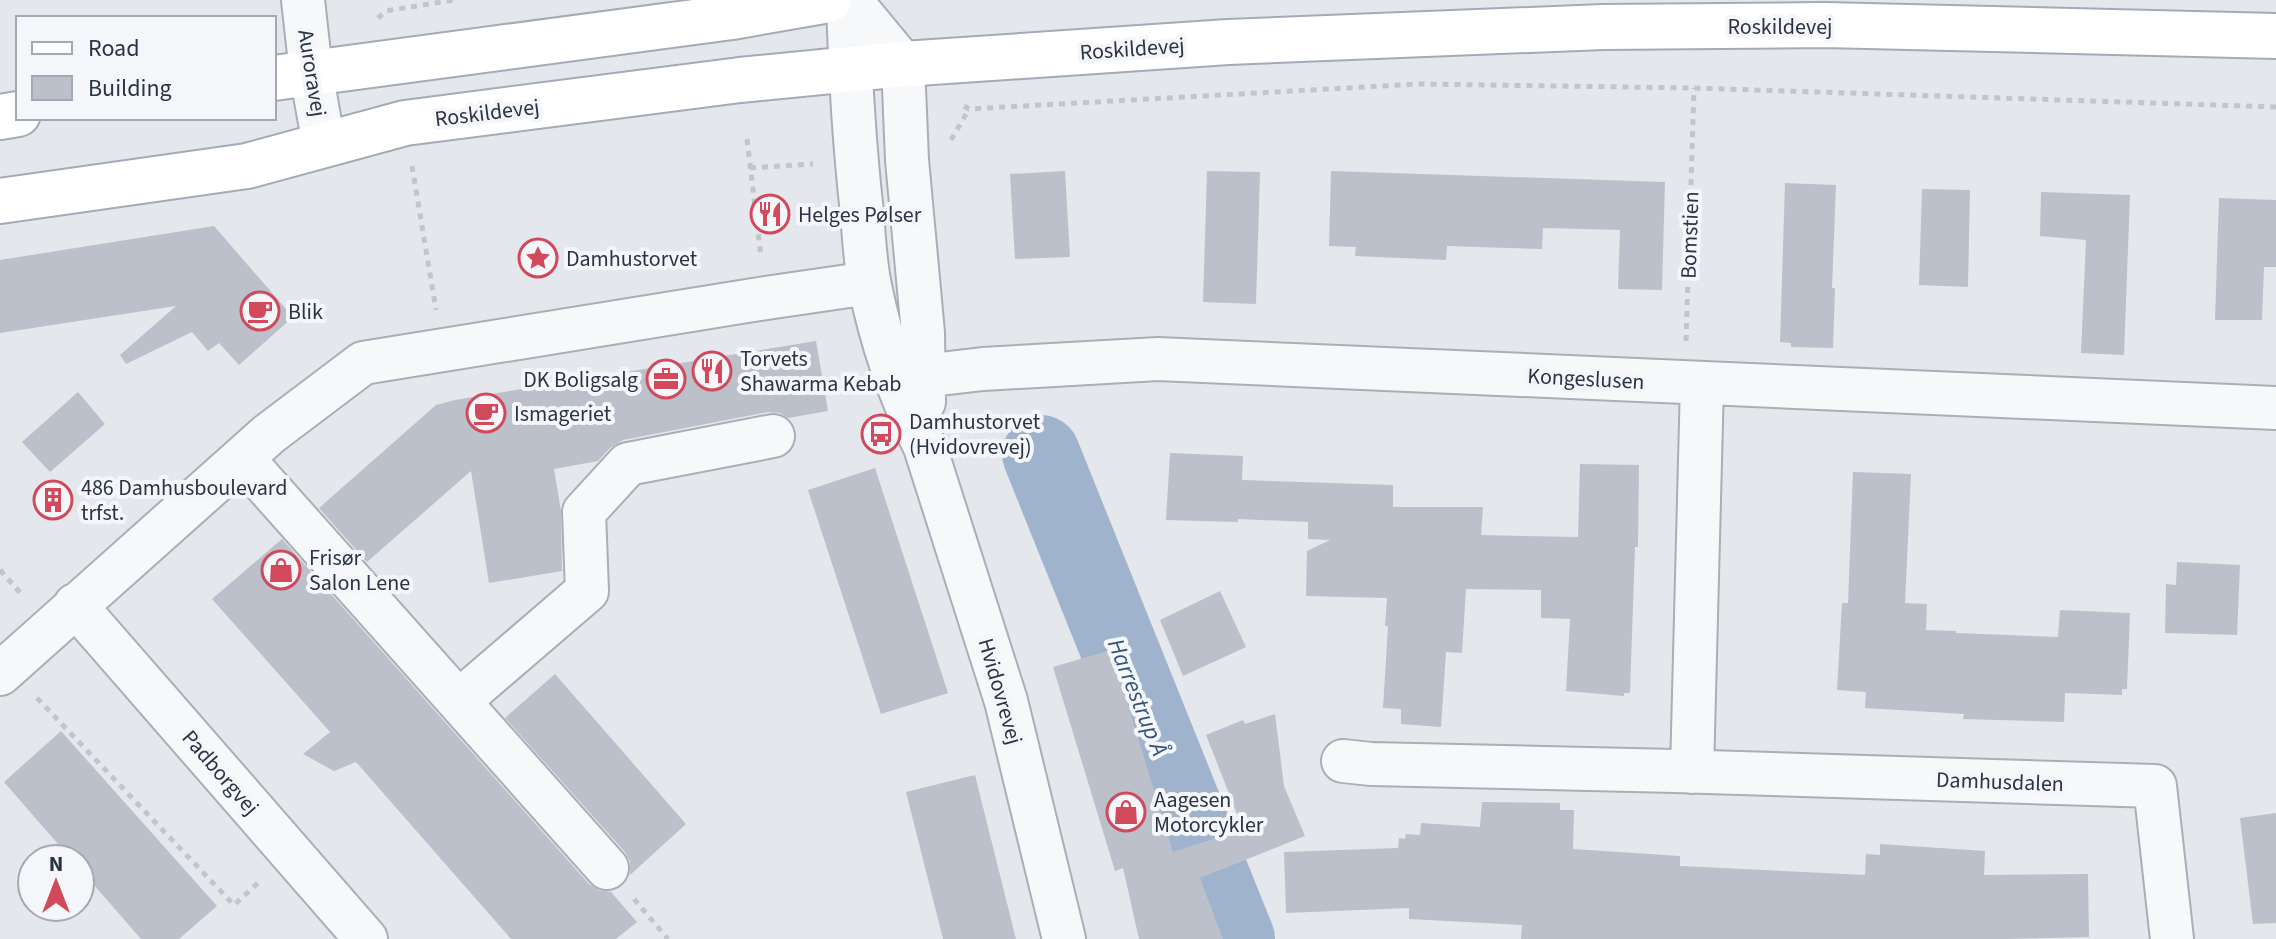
<svg xmlns="http://www.w3.org/2000/svg" width="2276" height="939" viewBox="0 0 2276 939" font-family="'Source Sans 3',sans-serif">
  <rect width="100%" height="100%" fill="#e4e7ec"/>
  <g fill="none" stroke-linecap="round" stroke-linejoin="round">
    <path stroke="#9fb4cc" stroke-width="78" d="M1041 454 1236 939"/>
  </g>
  <path fill="#bbc0ca" d="M1065 171 1070 257 1015 259 1010 174Z
    M1207 171 1260 172 1256 304 1203 302Z
    M1331 171 1665 182 1662 290 1618 289 1620 230 1543 228 1542 249 1447 246 1446 260 1355 256 1356 247 1329 246Z
    M1785 183 1836 185 1832 288H1835L1833 348 1791 347V343L1780 342Z
    M1922 189 1970 190 1968 287 1919 285Z
    M2041 192 2130 195 2124 355 2081 353 2086 240 2040 236Z
    M2219 198 2276 200V267H2264L2262 320H2215Z
    M214 226 293 317 239 365 219 343 208 351 192 332 126 364 120 355 176 306 0 333V260Z
    M816 341 828 411 788 418 780 413 768 412 623 440 610 448 598 461 554 469 561 511 562 571 489 583 471 471 367 562 319 508 436 405 455 400Z
    M78 392 105 424 50 472 22 442Z
    M1170 453 1243 456 1242 480 1393 485V507H1483L1481 535 1578 537 1580 464 1639 465 1638 547H1635L1630 693H1624V696L1566 691 1570 619 1541 618V590L1466 589 1462 653 1446 652 1441 727 1401 724V709L1383 708 1388 626H1385L1387 598 1306 596 1307 551 1330 540 1308 539V522L1238 519V522L1166 520Z
    M875 468 948 693 881 714 808 490Z
    M1853 472 1911 474 1905 603 1927 604 1926 630 1956 631V633L2058 637 2060 610 2130 613 2127 689H2122V695L2065 693 2064 722 1963 719 1964 714 1865 708 1866 692 1837 690 1842 603H1848Z
    M282 539 589 884 599 890 611 892 637 922 616 939H511L356 762 334 771 303 754 330 732 212 599Z
    M2177 562 2240 565 2237 635 2165 633 2166 584 2176 585Z
    M1220 591 1246 647 1183 676 1160 620Z
    M1111 650 1173 852 1243 829 1206 735 1243 720 1245 724 1275 714 1284 786 1305 836 1200 878 1223 939H1139L1123 868 1115 871 1053 667Z
    M555 674 686 824 630 875V862L625 852 505 718Z
    M61 731 217 906 179 939H141L80 869V859H71L4 782Z
    M975 775 1016 939H943L906 792Z
    M1482 802 1560 803V810H1574L1573 849 1680 856V866L1865 875 1866 854 1880 855V844L1985 851 1984 875 2088 874 2089 937 2008 939H1521L1522 925 1409 919V908L1286 913 1284 852 1398 848 1399 838 1405 839 1406 834 1420 835 1421 823 1480 827Z
    M2276 813V923L2253 924 2240 818Z"/>
  <g fill="none" stroke-linecap="round" stroke-linejoin="round">
    <defs>
      <path id="minor" d="M303 0 311 72 324 145
        M848 0C850 71 854 142 862 213 864 237 865 262 870 286 881 341 900 396 925 447L1006 701 1064 939
        M850 0 903 64 907 160 923 333 924 402
        M897 379 983 369 1158 359 2276 408
        M242 458 607 868
        M75 605 366 939
        M0 674 269 434 363 363 766 298 869 283
        M459 701 587 591 584 512 628 464 773 436
        M1343 761 1371 764 1675 771 2155 786 2172 939
        M1692 772 1702 383"/>
      <path id="major" d="M274 78 732 17 829 0
        M0 117 18 114
        M0 201 247 166 405 123 740 80 903 64 1228 42 1603 27 1825 25 2276 36"/>
    </defs>
    <use href="#minor" stroke="#a9aeb7" stroke-width="46"/>
    <use href="#major" stroke="#a3abb8" stroke-width="48"/>
    <path stroke="#c2c5cb" stroke-width="5" stroke-dasharray="6 6" stroke-linecap="butt" d="M378 18 386 11 454 0
      M964 106 969 109 1419 84 1694 88 2276 107
      M747 139 761 257
      M951 140 969 109
      M412 166 436 310
      M750 168 813 164
      M1686 341 1694 88
      M0 570 23 596
      M37 698 234 905 261 880
      M634 899 668 939"/>
    <use href="#minor" stroke="#f7f8fa" stroke-width="42"/>
    <use href="#major" stroke="#fff" stroke-width="44"/>
  </g>
  <defs>
    <symbol id="restaurant-ring" viewBox="-11 -11 22 22"><circle r="9.5" fill="#f4f6f9" stroke="#d1495b" stroke-width="1.5"/><path d="M-5-6h1v4h1v-4h1v4h1v-4h1v5L-1.5 .5V6h-2V.5L-5-1ZM5-6V6H3V1.5H1.5Q1.5-4 5-6Z" fill="#d1495b"/></symbol>
    <symbol id="sight-ring" viewBox="-11 -11 22 22"><circle r="9.5" fill="#f4f6f9" stroke="#d1495b" stroke-width="1.5"/><path d="M0-6L1.8-2.2L6-1.7L2.9 1.2L3.7 5.4L0 3.3L-3.7 5.4L-2.9 1.2L-6-1.7L-1.8-2.2Z" fill="#d1495b"/></symbol>
    <symbol id="cafe-ring" viewBox="-11 -11 22 22"><circle r="9.5" fill="#f4f6f9" stroke="#d1495b" stroke-width="1.5"/><path d="M-5.5-4.5H6V0H3Q3 3.5 0 3.5H-2.5Q-5.5 3.5-5.5 0ZM3-3.2v2h1.7v-2ZM-6 4.5H4V6H-6Z" fill="#d1495b"/></symbol>
    <symbol id="office-ring" viewBox="-11 -11 22 22"><circle r="9.5" fill="#f4f6f9" stroke="#d1495b" stroke-width="1.5"/><path d="M-6-3h4V-5.5h4V-3h4V5H-6ZM-1-4.5V-3h2v-1.5ZM-6 0V1H6V0Z" fill="#d1495b"/></symbol>
    <symbol id="bus-ring" viewBox="-11 -11 22 22"><circle r="9.5" fill="#f4f6f9" stroke="#d1495b" stroke-width="1.5"/><path d="M-5-6H5V4H4V6H2V4H-2V6H-4V4H-5ZM-3.5-4V0h7V-4ZM-3.5 1.2v1.5H-2V1.2ZM2 1.2v1.5H3.5V1.2Z" fill="#d1495b"/></symbol>
    <symbol id="building-ring" viewBox="-11 -11 22 22"><circle r="9.5" fill="#f4f6f9" stroke="#d1495b" stroke-width="1.5"/><path d="M-4-6H4V6H1V3H-1V6H-4ZM-2.5-4.3h1.7v1.8h-1.7ZM.8-4.3h1.7v1.8H.8ZM-2.5-1h1.7V.8h-1.7ZM.8-1h1.7V.8H.8Z" fill="#d1495b"/></symbol>
    <symbol id="shop-ring" viewBox="-11 -11 22 22"><circle r="9.5" fill="#f4f6f9" stroke="#d1495b" stroke-width="1.5"/><path d="M-5-2.5h2.3a2.7 3.5 0 0 1 5.4 0H5L5.5 6h-11ZM-1.5-2.5h3a1.5 2.3 0 0 0-3 0Z" fill="#d1495b"/></symbol>
  </defs>
  <g fill-rule="evenodd">
    <use href="#restaurant-ring" x="748" y="192" width="44" height="44"/>
    <use href="#sight-ring" x="516" y="236" width="44" height="44"/>
    <use href="#cafe-ring" x="238" y="289" width="44" height="44"/>
    <use href="#restaurant-ring" x="690" y="349" width="44" height="44"/>
    <use href="#office-ring" x="644" y="357" width="44" height="44"/>
    <use href="#cafe-ring" x="464" y="391" width="44" height="44"/>
    <use href="#bus-ring" x="859" y="412" width="44" height="44"/>
    <use href="#building-ring" x="31" y="478" width="44" height="44"/>
    <use href="#shop-ring" x="259" y="548" width="44" height="44"/>
    <use href="#shop-ring" x="1104" y="790" width="44" height="44"/>
  </g>
  <g text-anchor="middle" stroke-width="8" stroke-linejoin="round" paint-order="stroke">
    <g font-size="22" fill="#2b3445" stroke="#f4f6f9">
      <text x="1780" y="34">Roskildevej</text>
      <text transform="translate(1132 48) rotate(-4)" y="8">Roskildevej</text>
      <text transform="translate(313 73) rotate(81)" y="8">Auroravej</text>
      <text transform="translate(487 112) rotate(-7)" y="8">Roskildevej</text>
      <text transform="translate(1689 235) rotate(-88)" y="8">Bomstien</text>
      <text transform="translate(1586 378) rotate(3)" y="8">Kongeslusen</text>
      <text transform="translate(1001 691) rotate(74)" y="8">Hvidovrevej</text>
      <text transform="translate(221 772) rotate(49)" y="8">Padborgvej</text>
      <text transform="translate(2000 781) rotate(2)" y="8">Damhusdalen</text>
    </g>
    <g font-size="22" fill="#2b3445" stroke="#f4f6f9" text-anchor="start">
      <text x="798" y="222">Helges Pølser</text>
      <text x="566" y="266">Damhustorvet</text>
      <text x="288" y="319">Blik</text>
      <text x="740" y="366">Torvets<tspan x="740" dy="25">Shawarma Kebab</tspan></text>
      <text x="638" y="387" text-anchor="end">DK Boligsalg</text>
      <text x="514" y="421">Ismageriet</text>
      <text x="909" y="429">Damhustorvet<tspan x="909" dy="25">(Hvidovrevej)</tspan></text>
      <text x="81" y="495">486 Damhusboulevard<tspan x="81" dy="25">trfst.</tspan></text>
      <text x="309" y="565">Frisør<tspan x="309" dy="25">Salon Lene</tspan></text>
      <text x="1154" y="807">Aagesen<tspan x="1154" dy="25">Motorcykler</tspan></text>
    </g>
    <g font-size="24" font-style="italic" fill="#34527a" stroke="#f4f6f9">
      <text transform="translate(1138 697) rotate(68)" y="8">Harrestrup Å</text>
    </g>
  </g>
  <rect x="16" y="16" width="260" height="104" fill="#f4f6f9" stroke="#a4a8b1" stroke-width="2"/>
  <rect x="32" y="42" width="40" height="12" fill="#ffffff" stroke="#a4a8b1" stroke-width="2"/>
  <text x="88" y="56" font-size="24" fill="#2b3445">Road</text>
  <rect x="32" y="76" width="40" height="24" fill="#bbc0ca" stroke="#a4a8b1" stroke-width="2"/>
  <text x="88" y="96" font-size="24" fill="#2b3445">Building</text>
  <g transform="translate(56 883)"><circle r="38" fill="#f4f6f9" stroke="#a4a8b1" stroke-width="2"/>
  <path d="M0-6L14 30L0 20L-14 30Z" fill="#d1495b"/>
  <text y="-12" font-size="22" font-weight="bold" text-anchor="middle" fill="#2b3445">N</text>
  </g>
</svg>
